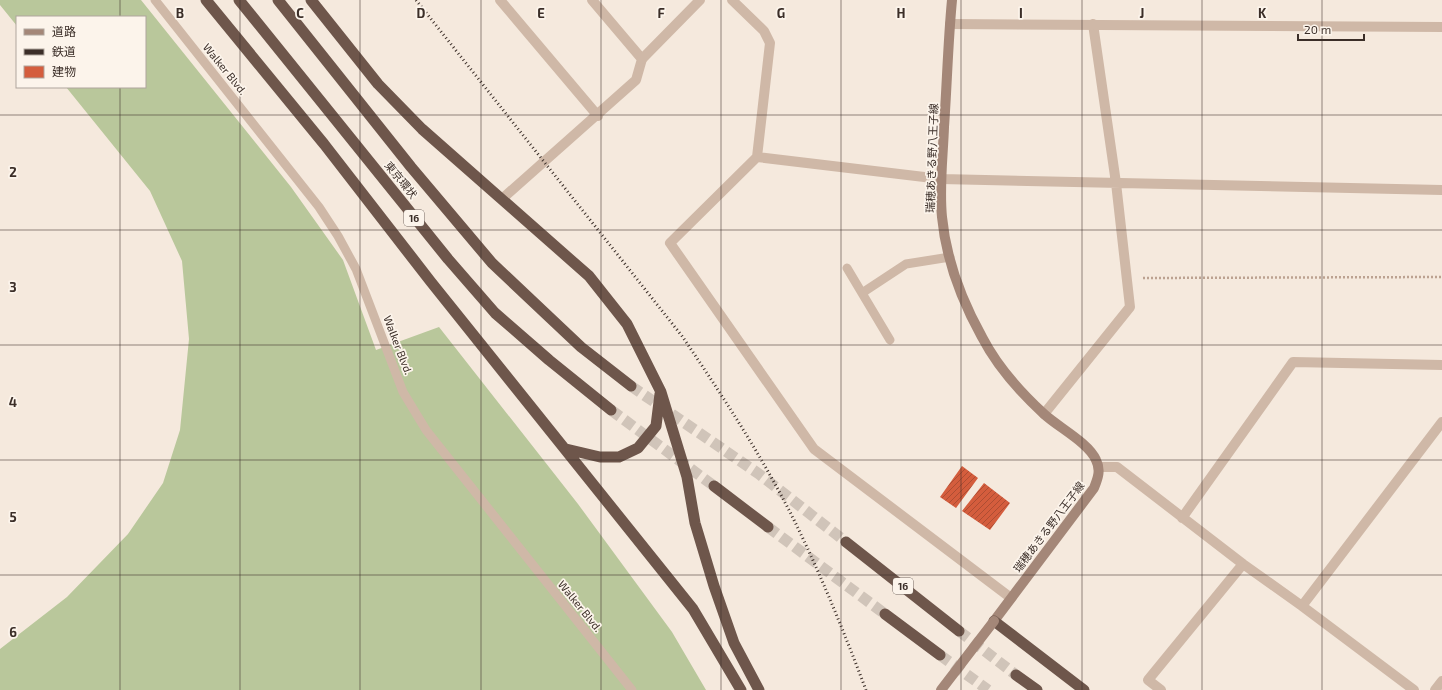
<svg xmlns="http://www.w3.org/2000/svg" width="1442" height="690" viewBox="0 0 1442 690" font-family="'Exo 2','Noto Sans JP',sans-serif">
  <defs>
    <pattern id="building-hatch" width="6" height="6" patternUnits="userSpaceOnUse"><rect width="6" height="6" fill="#d45d3d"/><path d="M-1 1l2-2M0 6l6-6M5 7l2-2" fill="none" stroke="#ad4d33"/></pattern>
  </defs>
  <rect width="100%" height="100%" fill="#f5e9dd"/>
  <path fill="#b9c79b" d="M0 0H141L291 187 343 260 376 350 439 327 578 504 672 632 706 690H0V649L67 597 128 534 163 483 180 430 189 339 182 261 150 191 66 87H145V17H17V26L0 5Z"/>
  <path fill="url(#building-hatch)" d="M962 466 978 478 956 508 940 497Z
    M984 483 1010 503 990 530 962 511Z"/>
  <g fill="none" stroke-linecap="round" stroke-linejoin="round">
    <path stroke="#d0c4b9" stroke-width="11" stroke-dasharray="11 5.5" stroke-linecap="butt" d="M631 386 759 474 846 542
      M611 410 714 486
      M768 527 885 614
      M959 631 1016 675
      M940 655 988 690"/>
    <path stroke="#bca291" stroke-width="2.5" stroke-dasharray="2 2" stroke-linecap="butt" d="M1143 278 1442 277"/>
    <path stroke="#cfb8a7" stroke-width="9" d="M155 0 319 207 338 236 356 269 403 392 426 430 632 690
      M847 268 890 340
      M862 293 906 264 950 257"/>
    <path stroke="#cfb8a7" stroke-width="10" d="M500 0 598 116
      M732 0 764 31 770 43 757 157 670 243 814 449 1011 598
      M757 157 941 179 1442 190
      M503 198 636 80 642 59 592 0
      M1044 414 1130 307 1116 183 1093 24
      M1099 467H1117L1243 564 1302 606 1414 690
      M1182 518 1293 362 1442 365
      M1302 606 1442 422
      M1161 690 1148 680 1243 564
      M1435 690 1442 681"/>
    <path stroke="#cfb8a7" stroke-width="10" d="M950 24 1442 27
      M642 59 700 0"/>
    <path stroke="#a48778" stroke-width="10" d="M952 0C948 42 947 84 944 127 943 156 939 187 942 217 946 259 962 301 982 337 997 366 1020 392 1044 414 1058 427 1089 443 1096 460 1101 470 1098 478 1094 488L994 621"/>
    <path stroke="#6e564b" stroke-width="11" d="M206 0 324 144 431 282 693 609 741 690
      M239 0 448 259 495 313 549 360 611 410
      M278 0 411 167 492 263 581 347 631 386
      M311 0 378 84 422 129 589 276 627 324 661 392 687 477 695 523 714 586 734 643 759 690
      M566 449 600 457H619L638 448 656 426 660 394
      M714 486 768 527
      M846 542 959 631
      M885 614 940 655
      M994 621 1084 690
      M1016 675 1037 690"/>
    <path stroke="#3b2e28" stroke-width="3" stroke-dasharray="1 3" stroke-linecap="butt" d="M416 0 682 336C722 395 762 456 794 520 821 575 844 632 866 690"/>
    <path stroke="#a48778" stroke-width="10" d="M941 690 994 621"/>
  </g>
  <path fill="none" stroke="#3b2e28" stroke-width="1" stroke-opacity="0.55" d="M120 0V17M240 0V690M360 0V690M481 0V690M601 0V690M721 0V690M841 0V690M961 0V690M1082 0V690M1202 0V690M1322 0V690M120 87V690M0 115H1442M0 230H1442M0 345H1442M0 460H1442M0 575H1442"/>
  <g text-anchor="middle" stroke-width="3.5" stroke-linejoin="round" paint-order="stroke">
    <g fill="#fcf4eb" stroke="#756962" stroke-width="1">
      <rect x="404" y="210" width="20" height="16" rx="3"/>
      <rect x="893" y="578" width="20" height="16" rx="3"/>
    </g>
    <g font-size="10" font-weight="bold" fill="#3b2e28">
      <text x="414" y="222">16</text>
      <text x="903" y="590">16</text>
    </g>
    <g font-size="11" fill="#3b2e28" stroke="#fcf4eb">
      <text transform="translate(225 69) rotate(51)" y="4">Walker Blvd.</text>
      <text transform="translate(932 158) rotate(-88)" y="4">瑞穂あきる野八王子線</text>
      <text transform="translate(401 180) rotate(51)" y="4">東京環状</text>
      <text transform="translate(398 345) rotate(69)" y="4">Walker Blvd.</text>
      <text transform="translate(1049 527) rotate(-53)" y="4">瑞穂あきる野八王子線</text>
      <text transform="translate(580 606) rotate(51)" y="4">Walker Blvd.</text>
    </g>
  </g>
  <g font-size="13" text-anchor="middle" font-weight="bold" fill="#3b2e28" stroke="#fcf4eb" stroke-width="3.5" stroke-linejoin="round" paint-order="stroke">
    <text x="180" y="18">B</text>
    <text x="300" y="18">C</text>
    <text x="421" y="18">D</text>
    <text x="541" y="18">E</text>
    <text x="661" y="18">F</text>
    <text x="781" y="18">G</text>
    <text x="901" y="18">H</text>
    <text x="1021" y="18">I</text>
    <text x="1142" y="18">J</text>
    <text x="1262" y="18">K</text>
    <text x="13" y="177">2</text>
    <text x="13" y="292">3</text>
    <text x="13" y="407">4</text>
    <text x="13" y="522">5</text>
    <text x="13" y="637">6</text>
  </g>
  <rect x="16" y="16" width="130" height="72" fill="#fcf4eb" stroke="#afa59d"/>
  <rect x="24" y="29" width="20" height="6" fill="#a48778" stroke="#afa59d"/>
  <text x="52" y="36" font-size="12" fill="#3b2e28">道路</text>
  <rect x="24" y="49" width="20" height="6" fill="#3b2e28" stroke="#afa59d"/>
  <text x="52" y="56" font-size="12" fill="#3b2e28">鉄道</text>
  <rect x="24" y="66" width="20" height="12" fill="#d45d3d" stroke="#afa59d"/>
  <text x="52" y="76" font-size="12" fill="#3b2e28">建物</text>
  <path d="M1298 34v6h66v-6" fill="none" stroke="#3b2e28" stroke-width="2"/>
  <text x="1304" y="34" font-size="12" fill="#3b2e28" stroke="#fcf4eb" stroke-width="3" paint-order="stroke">20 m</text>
</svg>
